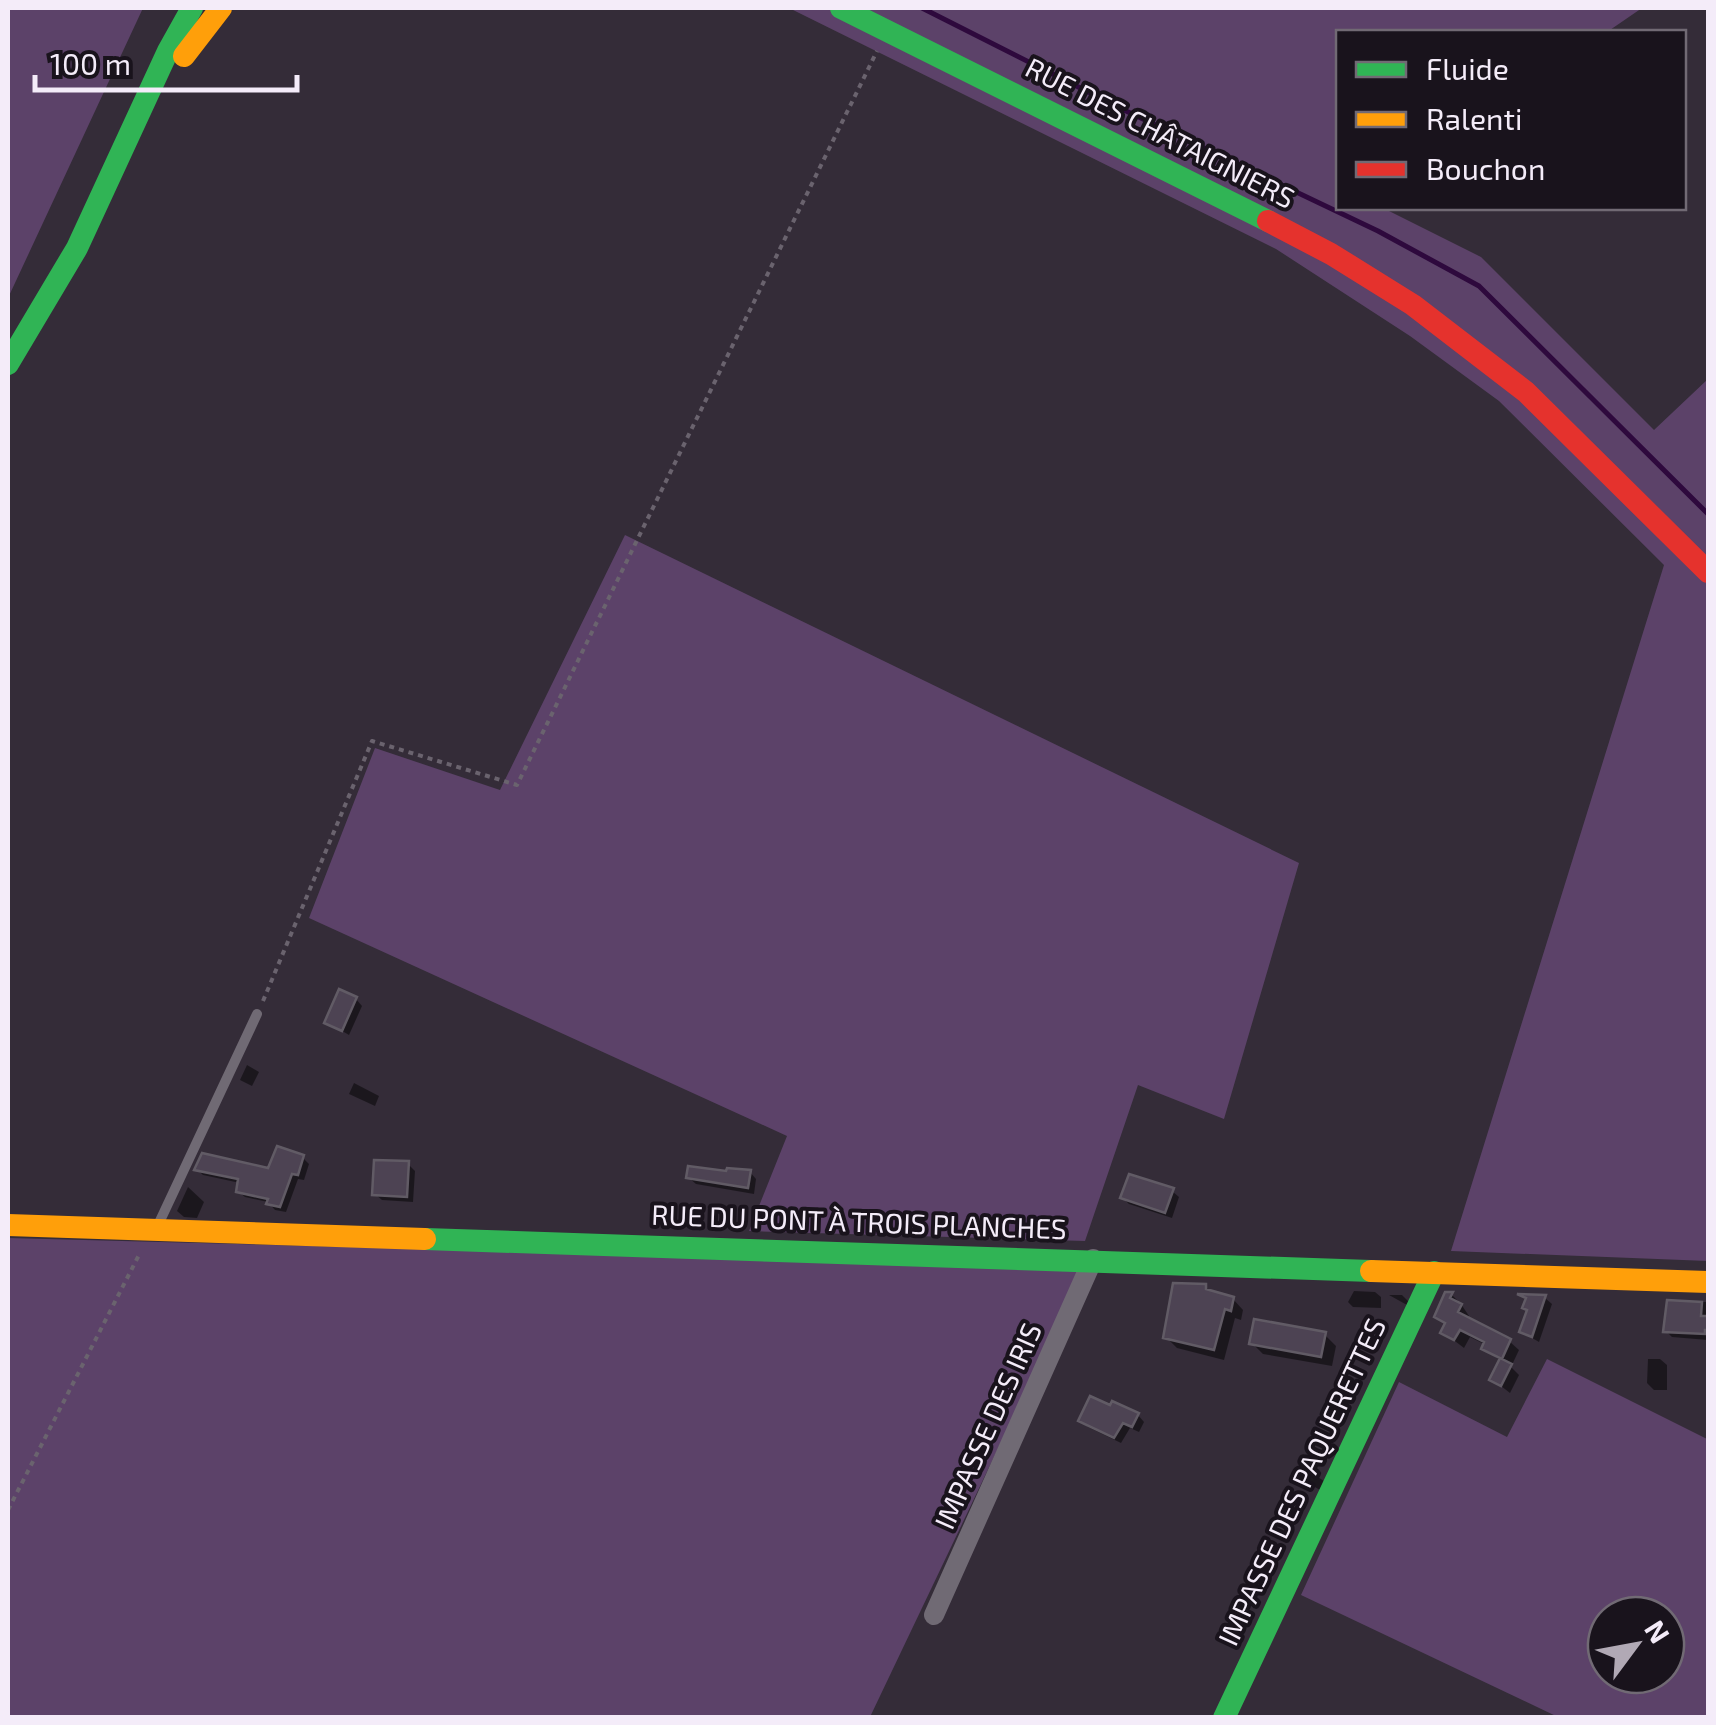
<svg xmlns="http://www.w3.org/2000/svg" width="1716" height="1725" viewBox="0 0 1716 1725" font-family="'Exo 2',sans-serif">
  <rect width="100%" height="100%" fill="#342c38"/>
  <path fill="#5c4269" fill-rule="evenodd" d="M8 8H143L8 298Z
    M789 8H1642L1607 32H1338V208H1383L1481 257 1654 430 1708 379V1261L1451 1251 1664 565 1499 401 1410 336 1276 249Z
    M625 535 1299 863 1224 1119 1138 1085 1085 1241 749 1231 787 1136 309 918 375 748 500 790Z
    M8 1238 1085 1266 870 1717 8 1718Z
    M1547 1359 1707 1439 1708 1437V1717H1558L1301 1595 1399 1382 1507 1437ZM1666 1615V1675H1606V1615Z"/>
  <path fill="#0007" d="M356 999 362 1006 349 1035 327 1022Z
    M247 1065 259 1072 252 1086 240 1080Z
    M354 1083 379 1096 375 1106 349 1094Z
    M303 1158 309 1164 304 1180 298 1179 286 1212 275 1210 268 1202 245 1197 238 1191 240 1183 203 1175 197 1169 269 1171Z
    M408 1164 415 1171 413 1202 382 1200 375 1194Z
    M750 1172 756 1179 754 1194 696 1184 689 1178Z
    M188 1187 204 1202 197 1218 184 1217 177 1211Z
    M1172 1191 1179 1197 1172 1218 1129 1204 1123 1198Z
    M1205 1286 1212 1294 1233 1299 1243 1310 1241 1320 1235 1318 1224 1360 1177 1348 1166 1337Z
    M1354 1291 1375 1292 1381 1297V1308L1353 1307 1348 1302Z
    M1447 1294 1452 1295 1461 1304 1469 1316 1467 1320 1509 1341 1519 1350 1511 1367 1519 1375 1510 1393 1492 1379 1501 1361 1484 1348 1486 1345 1470 1337 1464 1348 1443 1332 1446 1326 1437 1316Z
    M1389 1295H1402L1409 1302 1407 1305Z
    M1524 1297 1545 1298 1552 1304 1539 1342 1522 1332 1529 1312Z
    M1669 1302H1708V1340L1672 1337 1666 1331Z
    M1325 1335 1336 1346 1332 1366 1263 1354 1252 1343Z
    M1648 1359H1660L1667 1365V1390H1654L1647 1383Z
    M1138 1415 1144 1422 1139 1432 1130 1428 1121 1443 1088 1427 1081 1421Z
    M1299 1465 1324 1481 1320 1490 1294 1475Z"/>
  <g fill="none" stroke-linecap="round" stroke-linejoin="round">
    <path stroke="#2e093d" stroke-width="5" d="M922 8 1124 110 1378 231 1479 286 1708 514"/>
  </g>
  <path fill="#4d4353" stroke="#615b65" stroke-width="2.5" d="M339 989 357 997 342 1031 324 1023Z
    M277 1146 304 1155 298 1175 292 1174 280 1207 266 1204 268 1199 236 1192 238 1179 194 1170 202 1153 268 1168Z
    M374 1160 409 1161 407 1197 372 1195Z
    M688 1166 726 1171 727 1168 751 1170 748 1188 686 1178Z
    M1129 1174 1174 1188 1165 1213 1120 1198Z
    M1173 1283 1206 1284V1289L1234 1297 1231 1311 1225 1309 1214 1350 1163 1338Z
    M1445 1292H1453L1450 1298 1462 1304 1458 1312 1511 1339 1502 1359 1512 1364 1501 1386 1489 1380 1500 1358 1481 1349 1484 1342 1460 1330 1454 1340 1440 1333 1445 1323 1434 1317Z
    M1517 1294 1546 1295 1532 1337 1519 1332 1527 1310 1522 1308 1526 1298Z
    M1667 1300 1702 1302 1701 1316H1708V1330H1705V1334L1663 1332Z
    M1254 1319 1326 1332 1321 1357 1249 1344Z
    M1090 1396 1110 1405 1112 1401 1139 1413 1132 1427 1123 1423 1114 1438 1078 1421Z"/>
  <g fill="none" stroke-linecap="round" stroke-linejoin="round">
    <path stroke="#6a636e" stroke-width="4" stroke-dasharray="5 5" stroke-linecap="butt" d="M263 1001 372 741 517 785 877 51
      M8 1510 140 1253"/>
    <path stroke="#706a74" stroke-width="10" d="M158 1225 257 1014"/>
    <path stroke="#706a74" stroke-width="20" d="M934 1615 1093 1259"/>
    <path stroke="#30b455" stroke-width="22" d="M841 8 1268 221
      M8 364 77 248 168 51 192 8
      M425 1239 1371 1271
      M1224 1718 1434 1272"/>
    <path stroke="#ff9f0a" stroke-width="22" d="M184 56 221 8
      M8 1225 425 1239
      M1371 1271 1708 1282"/>
    <path stroke="#e5322d" stroke-width="22" d="M1268 221 1331 254 1413 305 1526 392 1708 572"/>
  </g>
  <g text-anchor="middle" stroke-width="8" stroke-linejoin="round" paint-order="stroke">
    <g font-size="28" fill="#f4ecf9" stroke="#19131c">
      <text transform="translate(1160 133) rotate(27)" y="10">RUE DES CHÂTAIGNIERS</text>
      <text transform="translate(859 1222) rotate(2)" y="10">RUE DU PONT À TROIS PLANCHES</text>
      <text transform="translate(988 1426) rotate(-66)" y="10">IMPASSE DES IRIS</text>
      <text transform="translate(1302 1482) rotate(-65)" y="10">IMPASSE DES PAQUERETTES</text>
    </g>
  </g>
  <rect width="1716" height="1725" fill="none" stroke="#f4ecf9" stroke-width="20"/>
  <rect x="1336" y="30" width="350" height="180" fill="#19131c" stroke="#716a74" stroke-width="2.5"/>
  <rect x="1356" y="62" width="50" height="15" fill="#30b455" stroke="#716a74" stroke-width="2.5"/>
  <text x="1426" y="80" font-size="30" fill="#f4ecf9">Fluide</text>
  <rect x="1356" y="112" width="50" height="15" fill="#ff9f0a" stroke="#716a74" stroke-width="2.5"/>
  <text x="1426" y="130" font-size="30" fill="#f4ecf9">Ralenti</text>
  <rect x="1356" y="162" width="50" height="15" fill="#e5322d" stroke="#716a74" stroke-width="2.5"/>
  <text x="1426" y="180" font-size="30" fill="#f4ecf9">Bouchon</text>
  <g transform="translate(1636 1645) rotate(58)"><circle r="48" fill="#19131c" stroke="#716a74" stroke-width="2.5"/>
  <path d="M0-8L18 38L0 25L-18 38Z" fill="#b1a9b5"/>
  <text y="-15" font-size="28" font-weight="bold" text-anchor="middle" fill="#f4ecf9">N</text>
  </g>
  <path d="M35 75v15h262v-15" fill="none" stroke="#f4ecf9" stroke-width="5"/>
  <text x="50" y="75" font-size="30" fill="#f4ecf9" stroke="#19131c" stroke-width="8" paint-order="stroke">100 m</text>
</svg>
